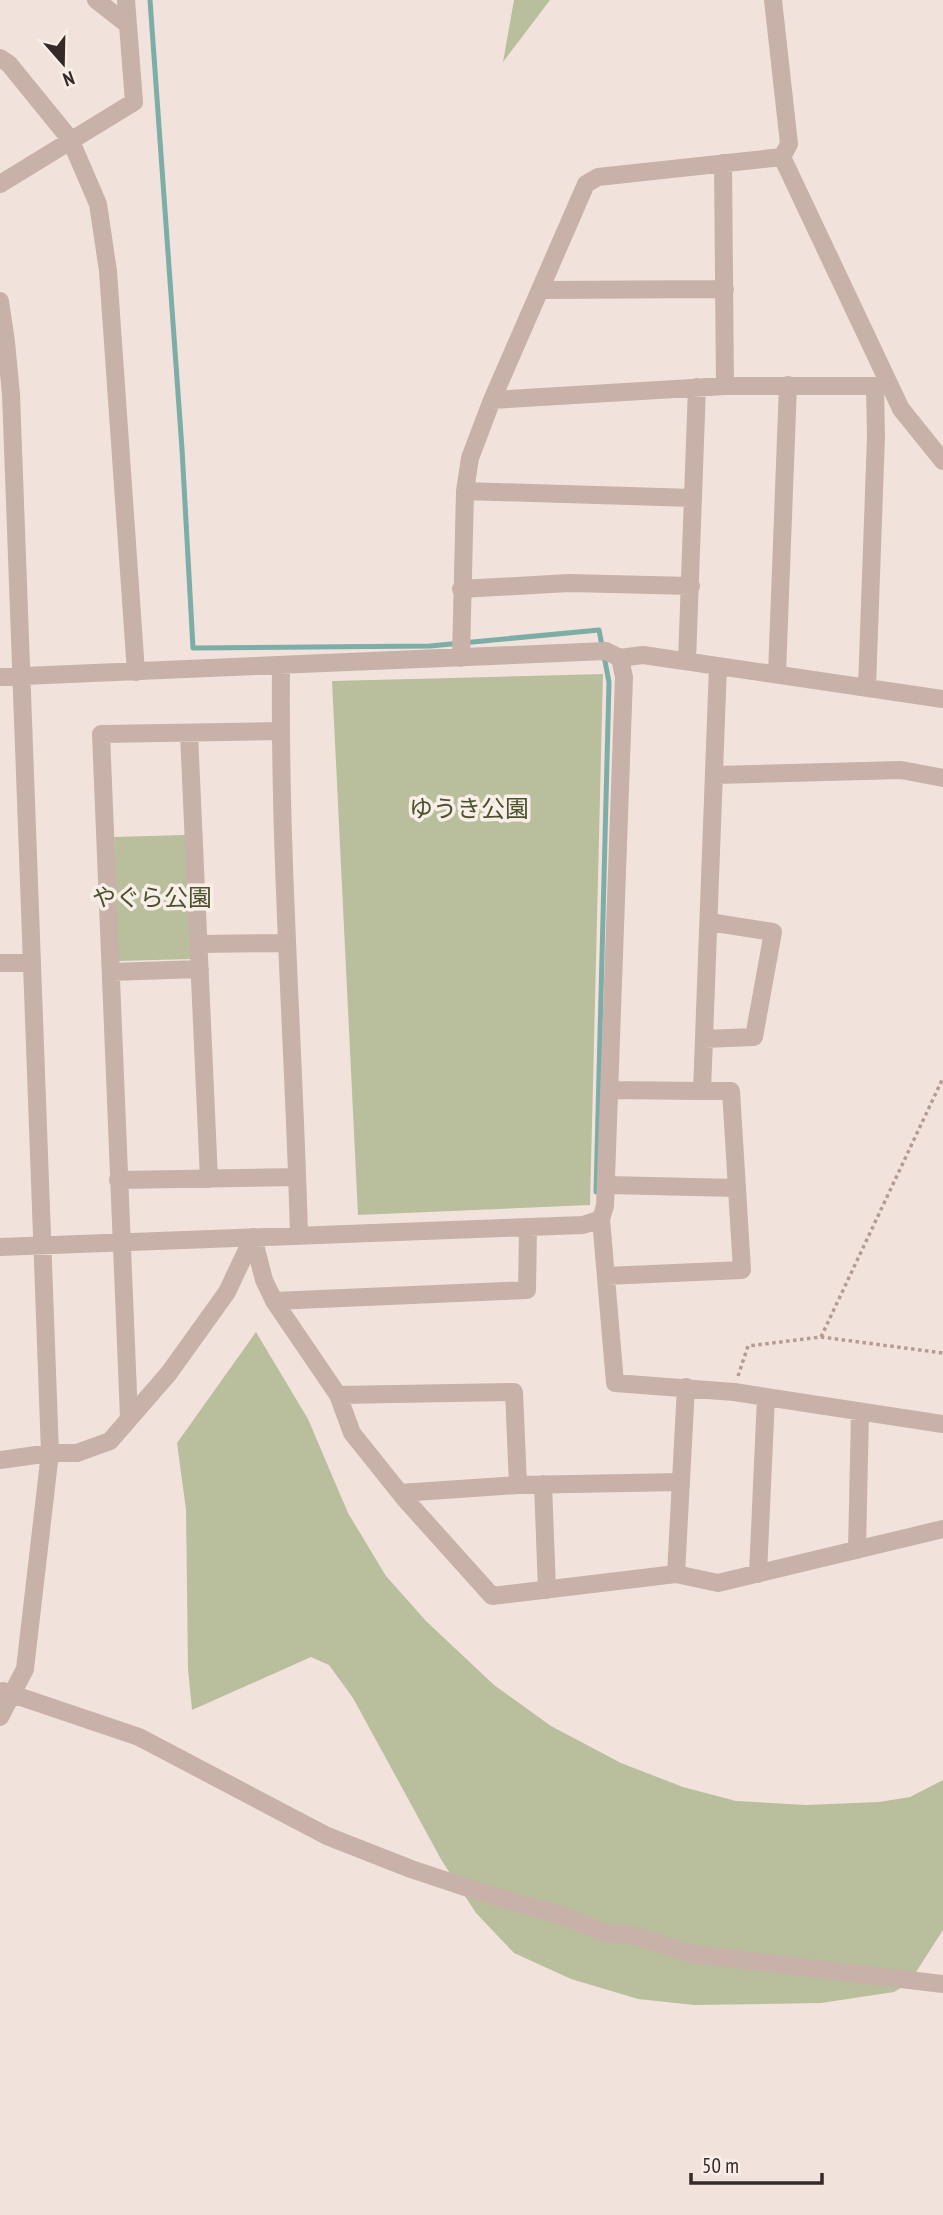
<svg xmlns="http://www.w3.org/2000/svg" width="943" height="2215" viewBox="0 0 943 2215" font-family="'PT Sans Narrow','Noto Sans JP',sans-serif">
  <rect width="100%" height="100%" fill="#f1e3dc"/>
  <path fill="#b9bf9c" d="M514 0H550L503 62Z
    M603 674 590 1205 358 1215 332 681Z
    M185 835 192 959 118 961 114 837Z
    M256 1332 308 1419 348 1513 386 1576 426 1621 494 1685 551 1726 621 1763 683 1787 736 1801 806 1805 879 1802 910 1797 943 1780V1930L909 1983 894 1992 821 2003 694 2005 638 1999 571 1979 514 1953 476 1913 442 1861 353 1698 329 1665 311 1657 192 1710 188 1669 186 1510 177 1443Z"/>
  <g fill="none" stroke-linecap="round" stroke-linejoin="round">
    <path stroke="#7cada6" stroke-width="5" d="M150 0 182 449 193 648 430 646 599 630 609 682 596 1192"/>
    <path stroke="#b49b92" stroke-width="3.5" stroke-dasharray="3.5 3.5" stroke-linecap="butt" d="M821 1337 943 1078
      M738 1376 748 1346 821 1337 943 1353"/>
    <path stroke="#c8b1a8" stroke-width="18" d="M96 0 128 25
      M773 0 789 144 782 157
      M0 58 9 64 70 139 98 204 108 271 136 672
      M723 163 725 386
      M0 184 134 102 126 0
      M540 290 725 289
      M0 301 6 342 11 394 50 1453 25 1669 0 1717
      M492 400 725 386H889
      M465 491 693 498
      M461 589 569 583 691 586
      M461 658 465 491 470 458 492 400 586 184 598 177 782 157 901 409 943 461
      M620 658 643 655 943 699
      M687 661 697 387
      M281 666C279 856 294 1046 299 1235
      M777 674 788 385
      M0 677 606 651 620 658 624 677 605 1206 601 1219 583 1225 0 1247
      M867 688 876 436 875 386
      M189 734 209 1179
      M715 775 901 770 943 778
      M199 944 286 943
      M0 963H31
      M111 972 200 969
      M704 1039 754 1037 773 932 709 922
      M610 1090 702 1091
      M118 1180 297 1177
      M606 1185 737 1188
      M601 1219 615 1383 734 1392 943 1424
      M253 1237 264 1280 274 1301 338 1395 352 1433 404 1498 492 1596 676 1574 718 1583 943 1529
      M606 1276 742 1270 731 1091H702L718 666
      M274 1301 527 1290 528 1227
      M338 1395 514 1392 518 1485 681 1482
      M129 1418 101 734 280 731
      M0 1460 50 1453H77L110 1441 169 1373 227 1292 253 1237
      M543 1484 547 1590
      M400 1493 518 1485
      M857 1550 860 1412
      M676 1574 686 1387
      M758 1574 766 1397
      M3 1691 139 1737 327 1836 411 1869 480 1892 567 1917 605 1933 633 1935 692 1954 943 1984"/>
  </g>
  <g text-anchor="middle" stroke-width="7" stroke-linejoin="round" paint-order="stroke">
    <g font-size="24" fill="#4b532d" stroke="#f9eee8">
      <text x="469" y="817">ゆうき公園</text>
      <text x="152" y="906">やぐら公園</text>
    </g>
  </g>
  <g transform="translate(63 63) rotate(160)" stroke="#f9eee8" stroke-width="5" paint-order="stroke">
  <path d="M0-5L12 26L0 18L-12 26Z" fill="#352a28"/>
  <text y="-10" font-size="19" font-weight="bold" text-anchor="middle" fill="#352a28">N</text>
  </g>
  <path d="M691 2173v10h131v-10" fill="none" stroke="#352a28" stroke-width="3.5"/>
  <text x="702" y="2173" font-size="21" fill="#352a28" stroke="#f9eee8" stroke-width="5" paint-order="stroke">50 m</text>
</svg>
